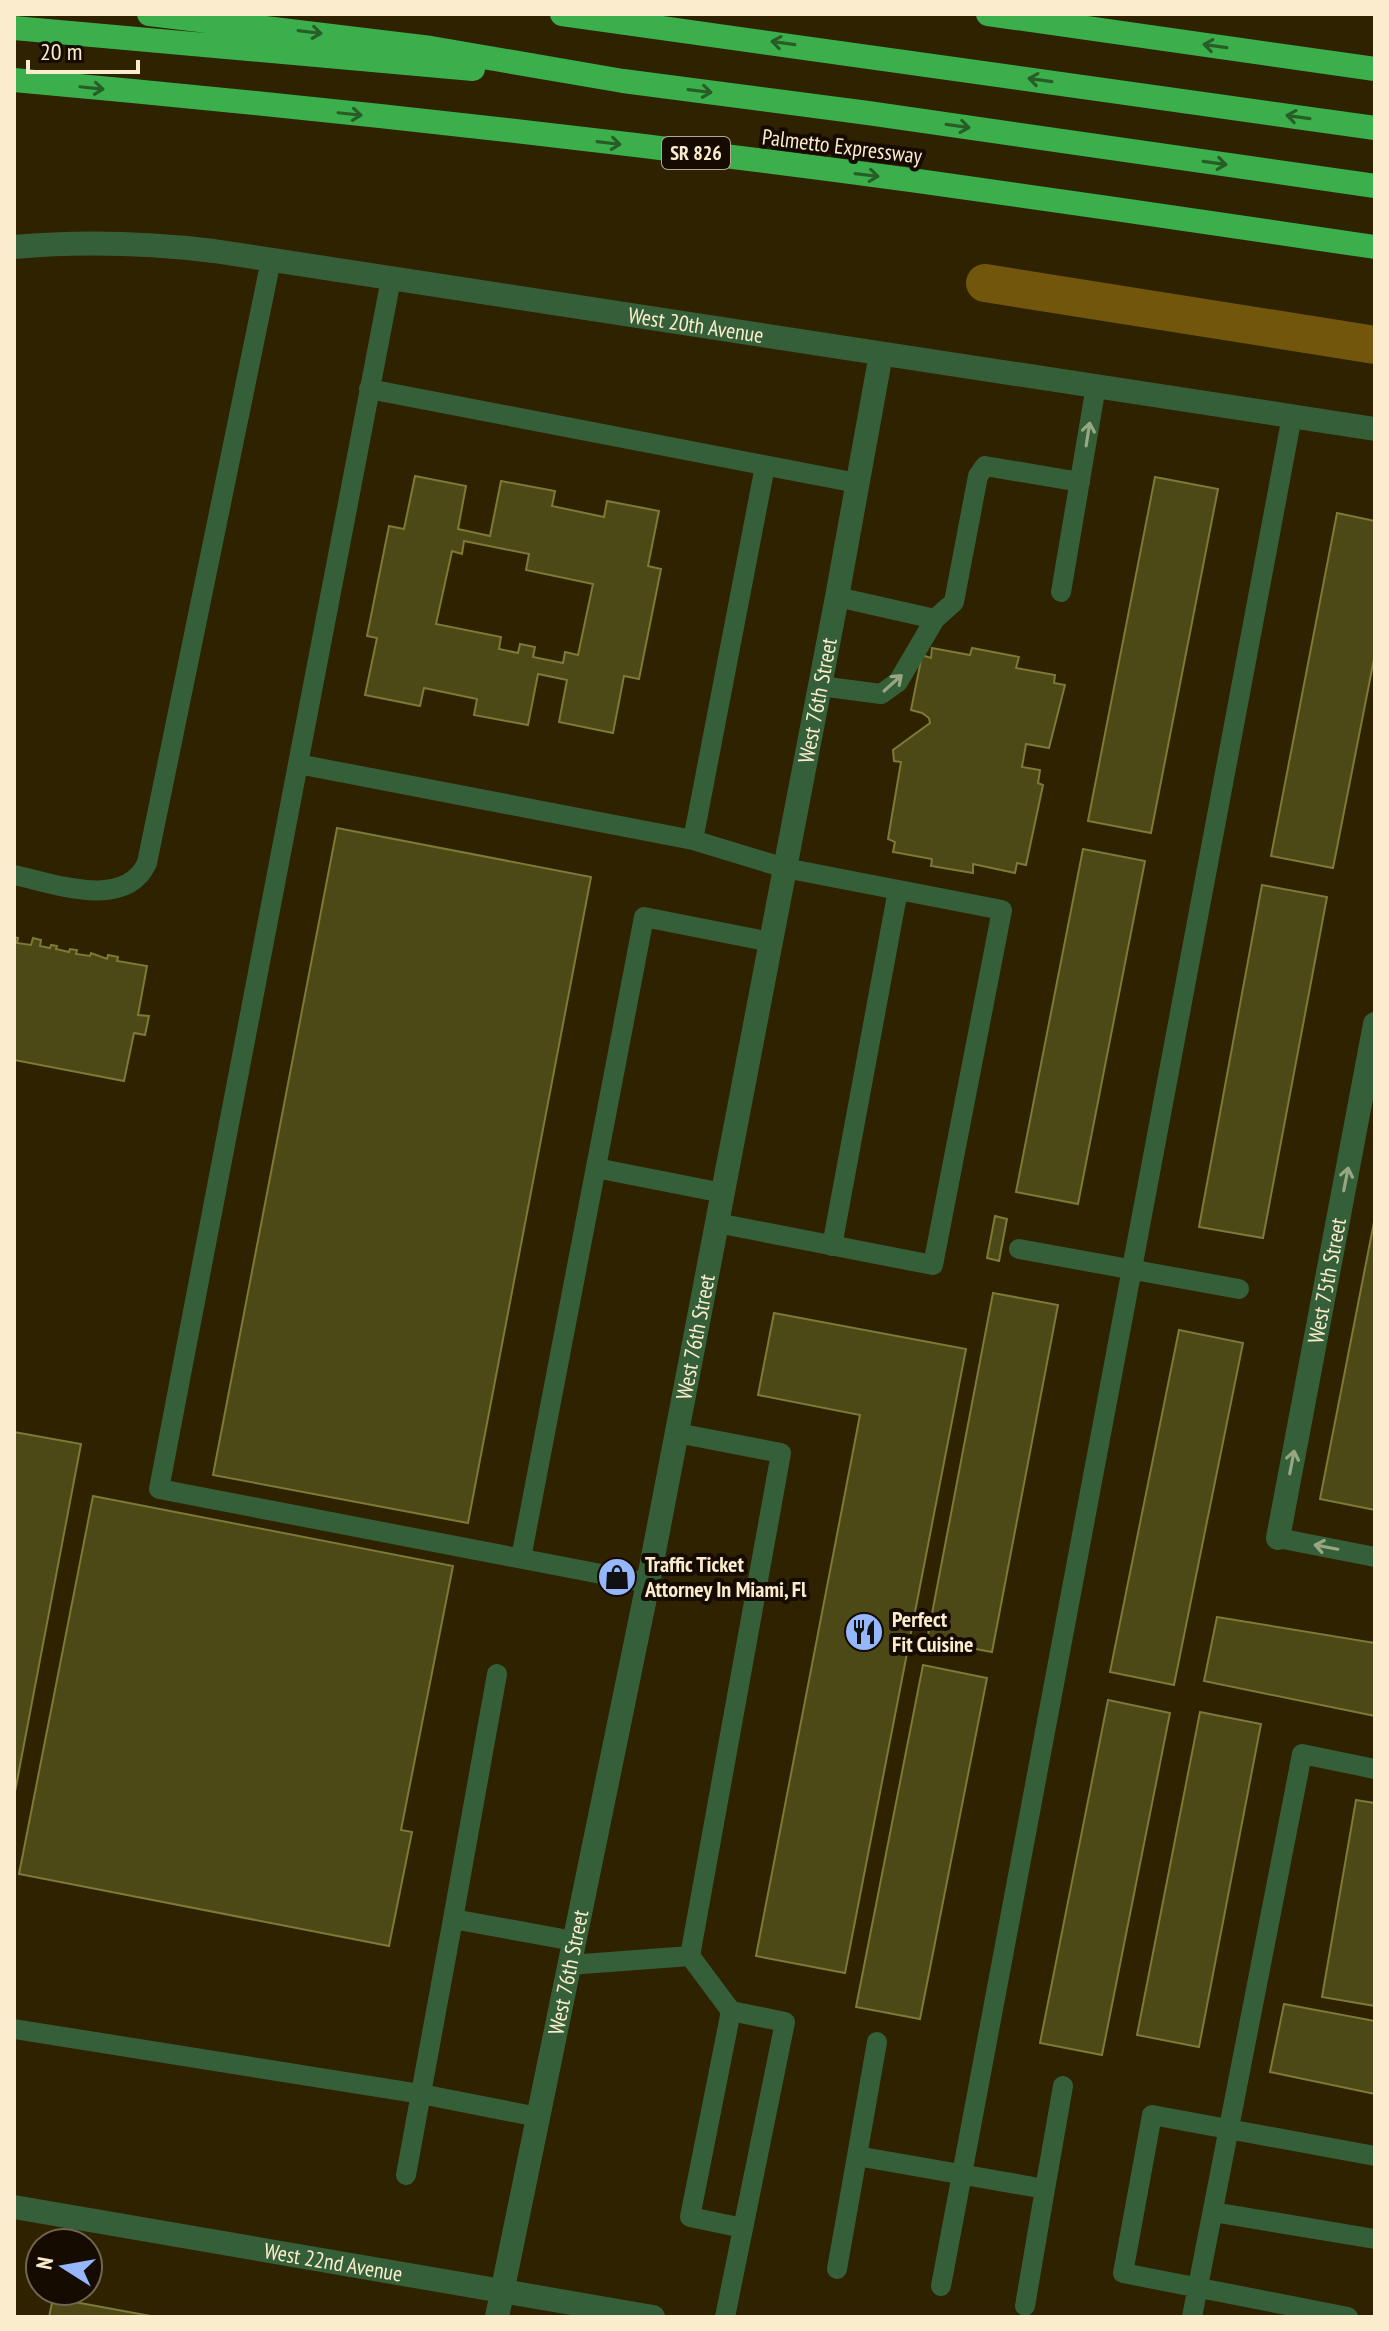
<svg xmlns="http://www.w3.org/2000/svg" width="1389" height="2331" viewBox="0 0 1389 2331" font-family="'PT Sans Narrow',sans-serif">
  <rect width="100%" height="100%" fill="#2f2200"/>
  <g fill="none" stroke-linecap="round" stroke-linejoin="round">
    <path stroke="#71560c" stroke-width="38" d="M985 283 1375 345"/>
  </g>
  <path fill="#4d4916" stroke="#7d7937" stroke-width="2" fill-rule="evenodd" d="M415 476 466 486 458 529 490 536 501 481 555 491 552 506 604 517 607 501 659 511 648 566 661 569 639 679 624 676 613 733 559 722 567 680 538 674 528 725 474 715 477 699 424 688 420 706 365 695 377 638 367 636 389 526 404 529ZM464 541 529 554 526 570 593 584 578 655 565 652 563 663 533 657 535 647 520 644 518 653 499 649 501 637 436 624 452 551 462 554Z
    M1155 477 1218 489 1151 833 1088 821Z
    M1337 513 1375 521V654L1333 868 1271 856Z
    M932 648 970 655 972 648 1019 657 1016 668 1055 675 1054 683 1065 685 1049 748 1026 744 1022 767 1040 770 1038 783 1043 785 1026 865 1017 863 1015 873 973 864V873L931 866 932 859 893 852 895 842 888 839 901 762 894 761 893 750 930 723 929 718 922 713 911 710 922 655 931 658Z
    M337 828 591 877 468 1523 213 1475Z
    M1083 849 1145 861 1078 1204 1016 1192Z
    M1262 885 1327 897 1263 1238 1199 1227Z
    M14 937 18 938 17 943 31 945 33 938 41 940 40 946 50 948 51 945 57 946 56 949 69 952 70 949 77 950 76 954 90 956 91 953 107 959 108 955 118 957 117 961 147 966 138 1015 149 1016 145 1035 134 1033 124 1081 14 1060Z
    M995 1216 1007 1219 999 1261 987 1258Z
    M1375 1217V1510L1320 1499Z
    M993 1293 1058 1305 992 1652 927 1640Z
    M774 1313 966 1349 845 1973 756 1956 860 1415 758 1395Z
    M1179 1330 1243 1343 1174 1685 1110 1672Z
    M14 1432 81 1444 14 1797Z
    M93 1496 453 1566 401 1830 412 1832 389 1946 19 1874Z
    M1217 1617 1375 1643V1716L1204 1681Z
    M923 1665 987 1678 920 2019 856 2007Z
    M1108 1700 1170 1713 1102 2055 1040 2043Z
    M1200 1712 1261 1724 1199 2047 1137 2035Z
    M1356 1800 1375 1803V2006L1322 1997Z
    M1284 2004 1375 2021V2094L1270 2072Z
    M53 2298 156 2317H49Z"/>
  <g fill="none" stroke-linecap="round" stroke-linejoin="round">
    <path stroke="#355f38" stroke-width="20" d="M391 279 159 1489 648 1583
      M369 389 857 483
      M1061 592 1096 386
      M837 597 935 619
      M820 686 881 694 898 682 935 619 954 602 978 476 985 466 1080 482
      M298 764 693 840 765 466
      M693 840 785 868 1002 910 933 1265 717 1223
      M14 875C53 883 125 911 147 863L271 260
      M596 1168 723 1193
      M832 1246 898 890
      M1019 1249 1239 1289
      M677 1433 781 1453 690 1956
      M1278 1538 1375 1557
      M521 1558 644 917 771 942
      M453 1919 497 1674
      M569 1965 690 1956 731 2011
      M14 2029 421 2094 538 2117
      M877 2042 857 2156 1045 2189 1063 2086
      M406 2175 453 1919 574 1941
      M1213 2212 1375 2239
      M837 2269 857 2156
      M941 2286 1292 416
      M1025 2306 1045 2189
      M725 2317 785 2022 731 2011 690 2217 743 2228
      M1192 2317 1302 1754 1375 1769
      M1348 2317 1123 2273 1152 2115 1375 2156"/>
    <g stroke="#355f38" stroke-width="24">
      <path id="s1" d="M1278 1538 1375 1024"/>
      <path id="s2" d="M14 2207 653 2317"/>
    </g>
    <g stroke="#355f38" stroke-width="24">
      <path id="s3" d="M14 247C81 241 147 243 214 251L1375 429"/>
      <path id="s4" d="M497 2317 648 1583 837 597 881 354"/>
    </g>
    <path stroke="#3baf4b" stroke-width="24" d="M149 14 431 48 623 81 868 113 1375 186
      M562 14 1375 128
      M988 14 1375 69
      M14 28 473 69
      M14 80C314 107 613 140 911 180 1066 201 1220 225 1375 247"/>
  </g>
  <defs><path id="oneway-shaft" d="M-6 0H5M1.5-3L5.5 0L1.5 3" fill="none" stroke-width="1.6" stroke-linecap="round" stroke-linejoin="round" transform="scale(2)"/></defs>
  <g stroke="#285d26">
    <use href="#oneway-shaft" transform="translate(310 32) rotate(7)"/>
    <use href="#oneway-shaft" transform="translate(783 43) rotate(-172)"/>
    <use href="#oneway-shaft" transform="translate(1215 46) rotate(-172)"/>
    <use href="#oneway-shaft" transform="translate(1040 80) rotate(-172)"/>
    <use href="#oneway-shaft" transform="translate(92 88) rotate(6)"/>
    <use href="#oneway-shaft" transform="translate(700 91) rotate(7)"/>
    <use href="#oneway-shaft" transform="translate(350 114) rotate(6)"/>
    <use href="#oneway-shaft" transform="translate(1298 117) rotate(-172)"/>
    <use href="#oneway-shaft" transform="translate(958 126) rotate(8)"/>
    <use href="#oneway-shaft" transform="translate(609 143) rotate(7)"/>
    <use href="#oneway-shaft" transform="translate(1215 163) rotate(8)"/>
    <use href="#oneway-shaft" transform="translate(867 175) rotate(7)"/>
  </g>
  <g stroke="#98a682">
    <use href="#oneway-shaft" transform="translate(1088 434) rotate(-81)"/>
    <use href="#oneway-shaft" transform="translate(893 683) rotate(-42)"/>
    <use href="#oneway-shaft" transform="translate(1346 1179) rotate(-79)"/>
    <use href="#oneway-shaft" transform="translate(1292 1462) rotate(-79)"/>
    <use href="#oneway-shaft" transform="translate(1326 1547) rotate(-169)"/>
  </g>
  <defs>
    <symbol id="shop-disc" viewBox="-11 -11 22 22"><circle r="9.5" fill="#96b6fd" stroke="#160b00"/><path d="M-5-2.5h2.3a2.7 3.5 0 0 1 5.4 0H5L5.5 6h-11ZM-1.5-2.5h3a1.5 2.3 0 0 0-3 0Z" fill="#111"/></symbol>
    <symbol id="restaurant-disc" viewBox="-11 -11 22 22"><circle r="9.5" fill="#96b6fd" stroke="#160b00"/><path d="M-5-6h1v4h1v-4h1v4h1v-4h1v5L-1.5 .5V6h-2V.5L-5-1ZM5-6V6H3V1.5H1.5Q1.5-4 5-6Z" fill="#111"/></symbol>
  </defs>
  <g fill-rule="evenodd">
    <use href="#shop-disc" x="595" y="1555" width="44" height="44"/>
    <use href="#restaurant-disc" x="842" y="1610" width="44" height="44"/>
  </g>
  <g text-anchor="middle" stroke-width="8" stroke-linejoin="round" paint-order="stroke">
    <rect fill="#160b00" stroke="#b6a890" stroke-width="2" x="662" y="137" width="68" height="32" rx="6"/>
    <g font-size="20" font-weight="bold" fill="#fbeccd">
      <text x="696" y="160">SR 826</text>
    </g>
    <g font-size="22" fill="#fbeccd" stroke="#160b00">
      <text transform="translate(842 146) rotate(7)" y="8">Palmetto Expressway</text>
      <text dy="8" stroke="none"><textPath href="#s3" startOffset="688">West 20th Avenue</textPath></text>
      <text dy="8" stroke="none"><textPath href="#s4" startOffset="1648">West 76th Street</textPath></text>
      <text dy="8" stroke="none"><textPath href="#s1" startOffset="262">West 75th Street</textPath></text>
      <text dy="8" stroke="none"><textPath href="#s4" startOffset="1000">West 76th Street</textPath></text>
      <text dy="8" stroke="none"><textPath href="#s4" startOffset="352">West 76th Street</textPath></text>
      <text dy="8" stroke="none"><textPath href="#s2" startOffset="324">West 22nd Avenue</textPath></text>
    </g>
    <g font-size="22" font-weight="bold" fill="#fbeccd" stroke="#160b00" text-anchor="start">
      <text x="645" y="1572">Traffic Ticket<tspan x="645" dy="25">Attorney In Miami, Fl</tspan></text>
      <text x="892" y="1627">Perfect<tspan x="892" dy="25">Fit Cuisine</tspan></text>
    </g>
  </g>
  <rect width="1389" height="2331" fill="none" stroke="#fbeccd" stroke-width="32"/>
  <g transform="translate(64 2267) rotate(281)"><circle r="38" fill="#160b00" stroke="#726552" stroke-width="2"/>
  <path d="M0-6L14 30L0 20L-14 30Z" fill="#96b6fd"/>
  <text y="-12" font-size="22" font-weight="bold" text-anchor="middle" fill="#fbeccd">N</text>
  </g>
  <path d="M28 60v12h110v-12" fill="none" stroke="#fbeccd" stroke-width="4"/>
  <text x="40" y="60" font-size="24" fill="#fbeccd" stroke="#160b00" stroke-width="6" paint-order="stroke">20 m</text>
</svg>
